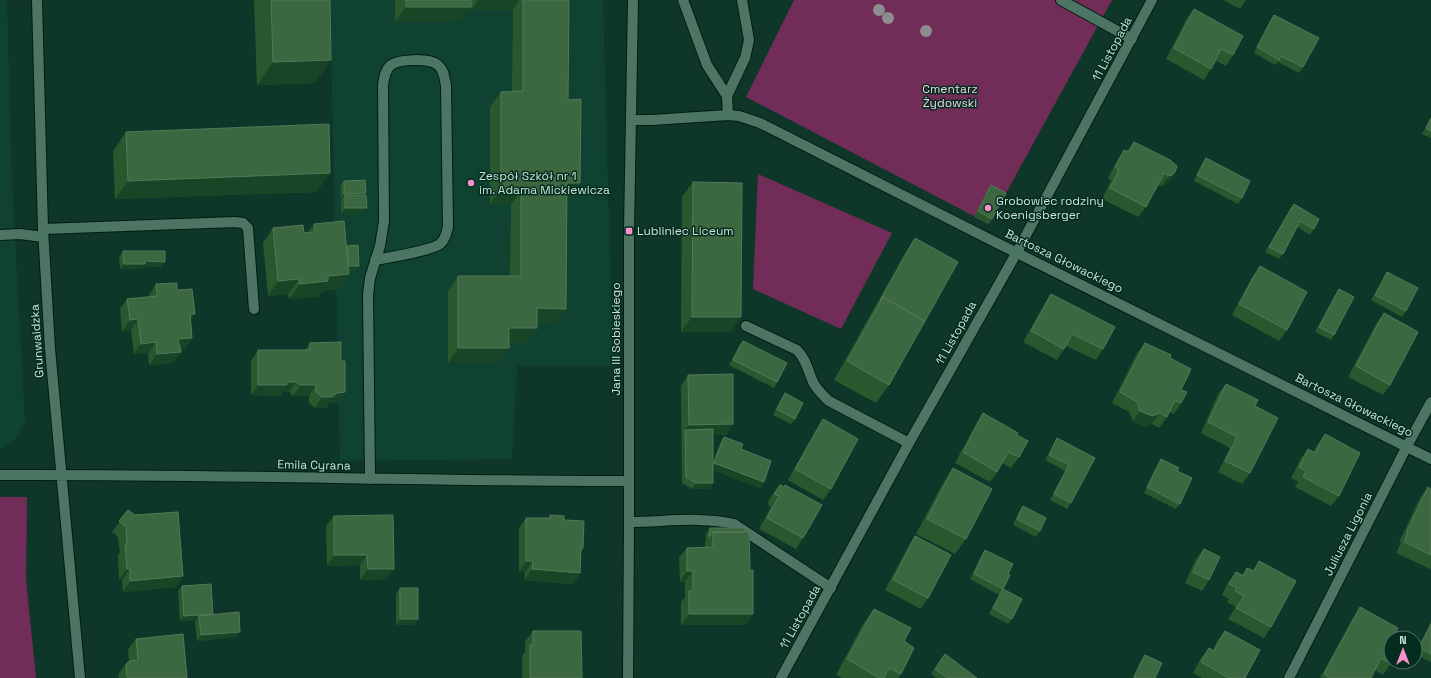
<svg xmlns="http://www.w3.org/2000/svg" width="1431" height="678" viewBox="0 0 1431 678" font-family="'Space Grotesk',sans-serif">
  <rect width="100%" height="100%" fill="#0f3729"/>
  <path fill="#0f4231" d="M0 0H7L12 182 25 422 13 442 0 450Z
    M330 0H603L613 366H517L512 459 340 461Z"/>
  <path fill="#712d57" d="M794 0H1112L989 224 746 97Z
    M758 174 892 233 841 329 753 289Z
    M0 497H27L26 580 36 678H0Z"/>
  <g fill="none" stroke-linecap="round" stroke-linejoin="round">
    <defs>
      <path id="service" d="M683 0 707 65 727 96
        M1061 0 1132 39
        M728 115 727 96 745 58 749 40 742 0
        M43 229 235 222 243 223 248 228 254 309
        M0 235 20 234 43 237
        M746 326 797 350C807 360 808 372 814 384 818 391 824 396 829 401L909 443
        M370 479 368 295 370 278 380 246 384 221 383 85C384 78 385 70 391 65 399 59 430 58 438 65 444 70 444 77 446 85L448 227C446 234 445 240 440 244 432 250 387 258 375 260
        M629 522C664 522 701 516 734 524L831 588"/>
      <path id="minor" d="M37 0 43 229 50 349 80 678
        M631 120H652L728 115 739 116 760 123 995 242 1431 459
        M0 475C209 474 419 481 628 481
        M628 678 629 522V231L633 0
        M781 678 909 443 1017 252 1152 0
        M1289 678 1407 446 1431 402"/>
    </defs>
    <use href="#service" stroke="#011d12" stroke-width="12"/>
    <use href="#minor" stroke="#011d12" stroke-width="12"/>
    <use href="#service" stroke="#4d7564" stroke-width="10"/>
    <use href="#minor" stroke="#4d7564" stroke-width="10"/>
  </g>
  <g fill="#8b8d8f">
    <circle cx="879" cy="10" r="6"/>
    <circle cx="888" cy="18" r="6"/>
    <circle cx="926" cy="31" r="6"/>
  </g>
  <path fill="#29582f" d="M254 0H330L315 83 257 85Z
    M395 0H569L568 100 580 183 569 198H567L555 324 537 323V328L526 343H509L498 363H448V291L458 276H510L511 205 490 204V107L501 92 512 91 513 10H471V7L460 22H395Z
    M1223 0H1246L1240 9Z
    M1194 9 1233 55 1226 66 1216 61 1211 69 1204 80 1166 59 1186 20Z
    M1274 15 1303 67 1299 73 1278 62 1275 65 1254 53 1270 21Z
    M1431 118V138L1422 134Z
    M126 132 317 192 115 199 113 151Z
    M1134 142 1175 172 1168 183 1165 185 1161 186 1158 185 1146 207 1138 217 1102 199 1111 181 1108 178 1117 161 1124 150 1127 151Z
    M1206 158 1242 198 1238 204 1194 181 1202 164Z
    M344 181 366 193 365 195 363 213 341 214V201L342 199H341L340 186Z
    M693 182 731 332H681L682 197Z
    M991 185 992 219 988 224 974 217 987 191Z
    M1294 204 1314 229 1310 235 1297 227 1283 254 1279 259 1265 252 1290 209Z
    M314 224 347 246 359 266 355 271H349V274L339 289 322 291 318 297 289 299 288 294 268 296 263 243 273 228 304 233 308 232Z
    M915 238 924 321 889 385 876 403 834 380 905 253Z
    M123 251 161 267H143L141 269H120L119 257Z
    M1260 266 1287 330 1279 341 1232 315 1252 277Z
    M1387 272 1406 311 1402 317 1371 300 1384 278Z
    M156 284 177 290 195 314 191 319 192 338 185 349H180L181 352 173 363 149 365 148 353 134 354 131 330 122 331 120 309 127 299 149 297V295Z
    M1339 289 1334 335 1331 340 1315 332 1335 295Z
    M1051 294 1103 349 1096 360 1066 346 1057 360 1023 342 1044 305Z
    M1384 313 1390 385 1383 395 1348 377 1376 324Z
    M743 341 777 382 774 388 729 365 739 346Z
    M310 343 341 361 345 392 338 403H330L325 408H315L309 403V396H293L289 392H282L280 396 251 395V361L258 350H305Z
    M1145 343 1181 390V403L1174 414 1169 412 1167 417 1159 428 1152 424 1145 427 1133 421 1129 412 1112 403 1137 353Z
    M688 375 733 424 726 435H713V462L720 443 724 437 741 449 764 482 760 488 713 470V483L709 489H692L682 483 681 386Z
    M1226 384 1250 473 1242 484 1218 472 1230 448 1201 433 1218 394Z
    M785 393 795 419 791 424 773 415 781 399Z
    M983 413 1017 435 1019 457 1011 468 1002 463 997 472 990 482 955 463 976 424Z
    M823 419 831 489 823 500 788 480 816 430Z
    M1325 434 1339 496 1331 506 1295 487 1298 482 1291 478 1300 460 1308 449 1313 452 1318 444Z
    M1057 438 1095 458 1071 503 1067 509 1050 500 1065 471 1045 460 1054 444Z
    M1161 459 1177 471 1180 504 1176 509 1144 493Z
    M953 468 966 539 955 554 916 534 943 483Z
    M780 485 803 538 796 549 759 529 771 507 767 504 772 495Z
    M1428 487 1431 489V568L1430 569 1396 553 1401 543 1399 542 1420 498Z
    M1023 506 1040 531 1036 537 1013 525 1019 512Z
    M128 510 176 587 123 592 122 580H119L118 555 120 552 118 537 112 532Z
    M550 515 564 520 583 548 581 552 580 573 573 584 524 580 525 572H519V528L526 518H548Z
    M334 516 394 569 386 579 360 580V565L327 566 326 526Z
    M710 528H745L746 625H681V602L685 597V582H680L679 558 687 548 705 547 706 534Z
    M915 536 928 598 921 609 885 590 908 547Z
    M1204 549 1209 580 1202 591 1185 583 1196 559Z
    M985 550 1008 574 1003 589 1012 619 1008 624 989 614 999 595 970 579 981 556Z
    M1259 561 1271 627 1264 638 1228 619 1236 607 1227 602 1229 599 1222 595 1228 583 1236 572 1242 575 1247 568 1253 571Z
    M182 586 212 615 236 637 197 641 195 621 196 620 180 621 178 591Z
    M400 588 418 619 414 625H396V594Z
    M1360 607 1387 648 1392 662 1383 675 1375 670 1371 678H1320L1353 618Z
    M874 609 904 641 901 674 898 678H842L836 675 863 624Z
    M1431 622V662L1415 654Z
    M533 631 582 678H522V656L525 652V642Z
    M1225 631 1245 678H1202L1193 673 1201 658 1209 648 1213 650 1217 641Z
    M136 639 187 678H119L118 675 126 664 129 661 128 649Z
    M945 654 977 678H936L931 674Z
    M1145 655 1155 678H1133L1141 660Z"/>
  <path fill="#174525" d="M478 0H519L513 10H471Z
    M406 7H471L460 22H395Z
    M331 60 315 83 257 85 273 62Z
    M1175 172 1168 183 1165 185 1161 186 1169 176Z
    M330 173 317 192 115 199 128 181Z
    M567 183H580L569 198H556Z
    M501 189H521L511 205 490 204Z
    M366 193 362 198 345 195 342 199H341L344 194Z
    M345 208H367L363 213 341 214Z
    M145 261 165 262 161 267H143L141 269H120L124 264Z
    M348 266H359L355 271H344Z
    M349 274 339 289 322 291 318 297 289 299 300 284 328 276Z
    M299 279 288 294 268 296 278 281Z
    M537 308 566 309 555 324 526 323Z
    M190 314H195L187 325Z
    M692 317H741L731 332H681Z
    M138 319 131 330 122 331 130 320Z
    M509 328H537L526 343H498Z
    M192 338 185 349 170 350 178 339Z
    M156 342 148 353 134 354 141 344Z
    M458 348H509L498 363H448Z
    M181 352 173 363 149 365 157 354Z
    M287 382H296L289 392H282L280 396 251 395 258 385Z
    M301 385H316L309 396H293Z
    M345 392 338 403H330L325 408H315L322 397 337 393Z
    M1140 411 1160 413 1152 424 1145 427 1133 421Z
    M733 424 726 435H685V430L689 425Z
    M714 463 764 482 760 488 711 469Z
    M696 483H713L709 489H692Z
    M334 555H367L360 565 327 566Z
    M526 561H533L525 572H519Z
    M127 569H130L122 580H119Z
    M368 569H394L386 579 360 580Z
    M532 569 580 573 573 584 524 580Z
    M687 571H693L685 582H680Z
    M183 576 176 587 123 592 130 581Z
    M213 614 209 619 199 616 196 620 180 621 184 616Z
    M689 614H753L746 625H681Z
    M400 619H418L414 625H396Z
    M240 632 236 637 197 641 201 635Z"/>
  <path fill="#3b6741" stroke="#527a58" d="M271 0H330L331 60 273 62Z
    M406 0H471V7H406Z
    M523 0H569L568 100 581 99 580 183H567L566 309 537 308V328H509V348H458V276H521V189H501V92L523 91Z
    M1194 9 1243 36 1233 55 1221 49 1211 69 1174 48Z
    M1274 15 1319 38 1303 67 1281 56 1279 60 1257 47Z
    M1431 118V131L1426 128Z
    M329 124 330 173 128 181 126 132Z
    M1134 142 1170 160 1177 166 1175 172 1172 175 1169 176 1164 173 1146 207 1110 188 1119 170 1115 167 1124 150 1129 152Z
    M1206 158 1250 181 1242 198 1197 175Z
    M365 180 366 193 344 194V181Z
    M693 182 742 183 741 317H692Z
    M991 185 1006 193 992 219 978 211Z
    M345 195H366L367 208H345Z
    M1294 204 1319 219 1314 229 1300 221 1283 254 1269 247Z
    M344 221 349 274 328 276V281L300 284 299 279 278 281 273 228 303 225 304 233 315 232 314 224Z
    M915 238 958 262 925 321 883 297 880 301Z
    M358 245 359 266H349L347 246Z
    M123 251H165V262L145 261V264H124Z
    M1260 266 1307 292 1287 330 1239 304Z
    M1387 272 1418 288 1406 311 1375 295Z
    M177 283V290L192 289 195 314H190L192 338 178 339 181 352 157 354 156 342 141 344 138 319 130 320 127 299 157 296 156 284Z
    M1339 289 1354 297 1334 335 1319 327Z
    M1051 294 1115 327 1103 349 1072 334 1064 349 1031 331Z
    M883 297 925 321 889 385 847 361Z
    M1384 313 1418 332 1390 385 1356 366Z
    M743 341 787 363 777 382 733 360Z
    M341 342V361H345V392L337 393 332 397H322L316 392V385H301L296 382H287V385H258V350H310V343Z
    M1145 343 1171 355 1170 358 1191 369 1181 390 1187 392 1181 403 1175 400 1167 417 1160 413 1152 416 1140 411 1137 402 1120 392Z
    M733 374V424L689 425 688 375Z
    M1226 384 1258 400 1255 406 1278 418 1250 473 1225 461 1237 437 1208 422Z
    M785 393 803 403 795 419 777 409Z
    M983 413 1018 433 1017 435 1028 441 1019 457 1008 452 997 472 963 452Z
    M823 419 858 439 831 489 795 469Z
    M713 429V483H696L686 477 685 430Z
    M1325 434 1360 453 1339 496 1303 477 1306 471 1299 467 1308 449 1315 453Z
    M724 437 743 444 741 449 771 461 764 482 714 463Z
    M1057 438 1095 458 1071 503 1054 494 1069 465 1049 455Z
    M1161 459 1179 468 1177 471 1192 478 1180 504 1147 487Z
    M953 468 992 489 966 539 927 519Z
    M780 485 784 487 785 485 822 505 803 538 767 518 779 496 774 494Z
    M1428 487 1431 489V555L1404 542 1408 532 1407 531Z
    M1023 506 1046 518 1040 531 1017 519Z
    M128 510 135 515 178 512 183 576 130 581V569H127L125 545H127L126 527 119 521Z
    M393 515 394 569H368L367 555H334V516Z
    M550 515 564 516V520L584 521 583 548H581L580 573 532 569 533 561H526V518H550Z
    M710 528H745V532H713L709 537Z
    M713 532H749L750 570H753V614H689V591H693V571H687V548L713 547Z
    M915 536 951 555 928 598 893 580Z
    M1204 549 1220 557 1209 580 1193 572Z
    M985 550 1013 564 1008 574 1010 575 1003 589 974 574Z
    M1259 561 1296 581 1271 627 1236 608 1244 596 1235 591 1237 588 1229 584 1236 572 1244 576 1247 568 1254 571Z
    M211 584 213 614 184 616 182 586Z
    M400 588H418V619H400Z
    M1003 589 1022 599 1012 619 993 608Z
    M1360 607 1398 628 1393 638H1391V641L1387 648 1391 650V662H1392L1391 664 1381 658 1371 678H1330L1324 674Z
    M874 609 911 628 904 641 914 648 901 674 889 668 884 678H879L847 659Z
    M239 612 240 632 201 635 199 616Z
    M1431 624V654L1419 648Z
    M533 631H581L582 678H530V645H533Z
    M1225 631 1260 650 1245 678H1229L1201 662 1209 648 1214 651Z
    M183 634 187 678H129L127 677 126 664 130 661 138 660 136 639Z
    M945 654 977 678H948L935 669Z
    M1145 655 1162 663 1155 678H1136L1134 677Z"/>
  <g fill="#f890cc" stroke="#032d1f" stroke-width="1.5">
    <circle cx="471" cy="183" r="4"/>
    <circle cx="988" cy="208" r="4"/>
    <rect x="625" y="227" width="8" height="8" rx="2"/>
  </g>
  <g text-anchor="middle" stroke-width="3" stroke-linejoin="round" paint-order="stroke">
    <g font-size="12" fill="#cce1d7" stroke="#032d1f">
      <text transform="translate(1112 49) rotate(-62)" y="4">11 Listopada</text>
      <text transform="translate(1064 261) rotate(26)" y="4">Bartosza Głowackiego</text>
      <text transform="translate(956 333) rotate(-61)" y="4">11 Listopada</text>
      <text transform="translate(616 339) rotate(-90)" y="4">Jana III Sobieskiego</text>
      <text transform="translate(37 341) rotate(-94)" y="4">Grunwaldzka</text>
      <text transform="translate(1354 405) rotate(26)" y="4">Bartosza Głowackiego</text>
      <text transform="translate(314 465) rotate(1)" y="4">Emila Cyrana</text>
      <text transform="translate(1348 534) rotate(-63)" y="4">Juliusza Ligonia</text>
      <text transform="translate(800 617) rotate(-61)" y="4">11 Listopada</text>
    </g>
    <g font-size="12" fill="#f0d4e2" stroke="#032d1f">
      <text x="950" y="93">Cmentarz<tspan x="950" dy="14">Żydowski</tspan></text>
    </g>
    <g font-size="12" fill="#cce1d7" stroke="#032d1f" text-anchor="start">
      <text x="479" y="180">Zespół Szkół nr 1<tspan x="479" dy="14">im. Adama Mickiewicza</tspan></text>
      <text x="996" y="205">Grobowiec rodziny<tspan x="996" dy="14">Koenigsberger</tspan></text>
      <text x="637" y="235">Lubliniec Liceum</text>
    </g>
  </g>
  <g transform="translate(1403 650)"><circle r="19" fill="#032d1f" stroke="#537569"/>
  <path d="M0-3L7 15L0 10L-7 15Z" fill="#f890cc"/>
  <text y="-6" font-size="11" font-weight="bold" text-anchor="middle" fill="#cce1d7">N</text>
  </g>
</svg>
